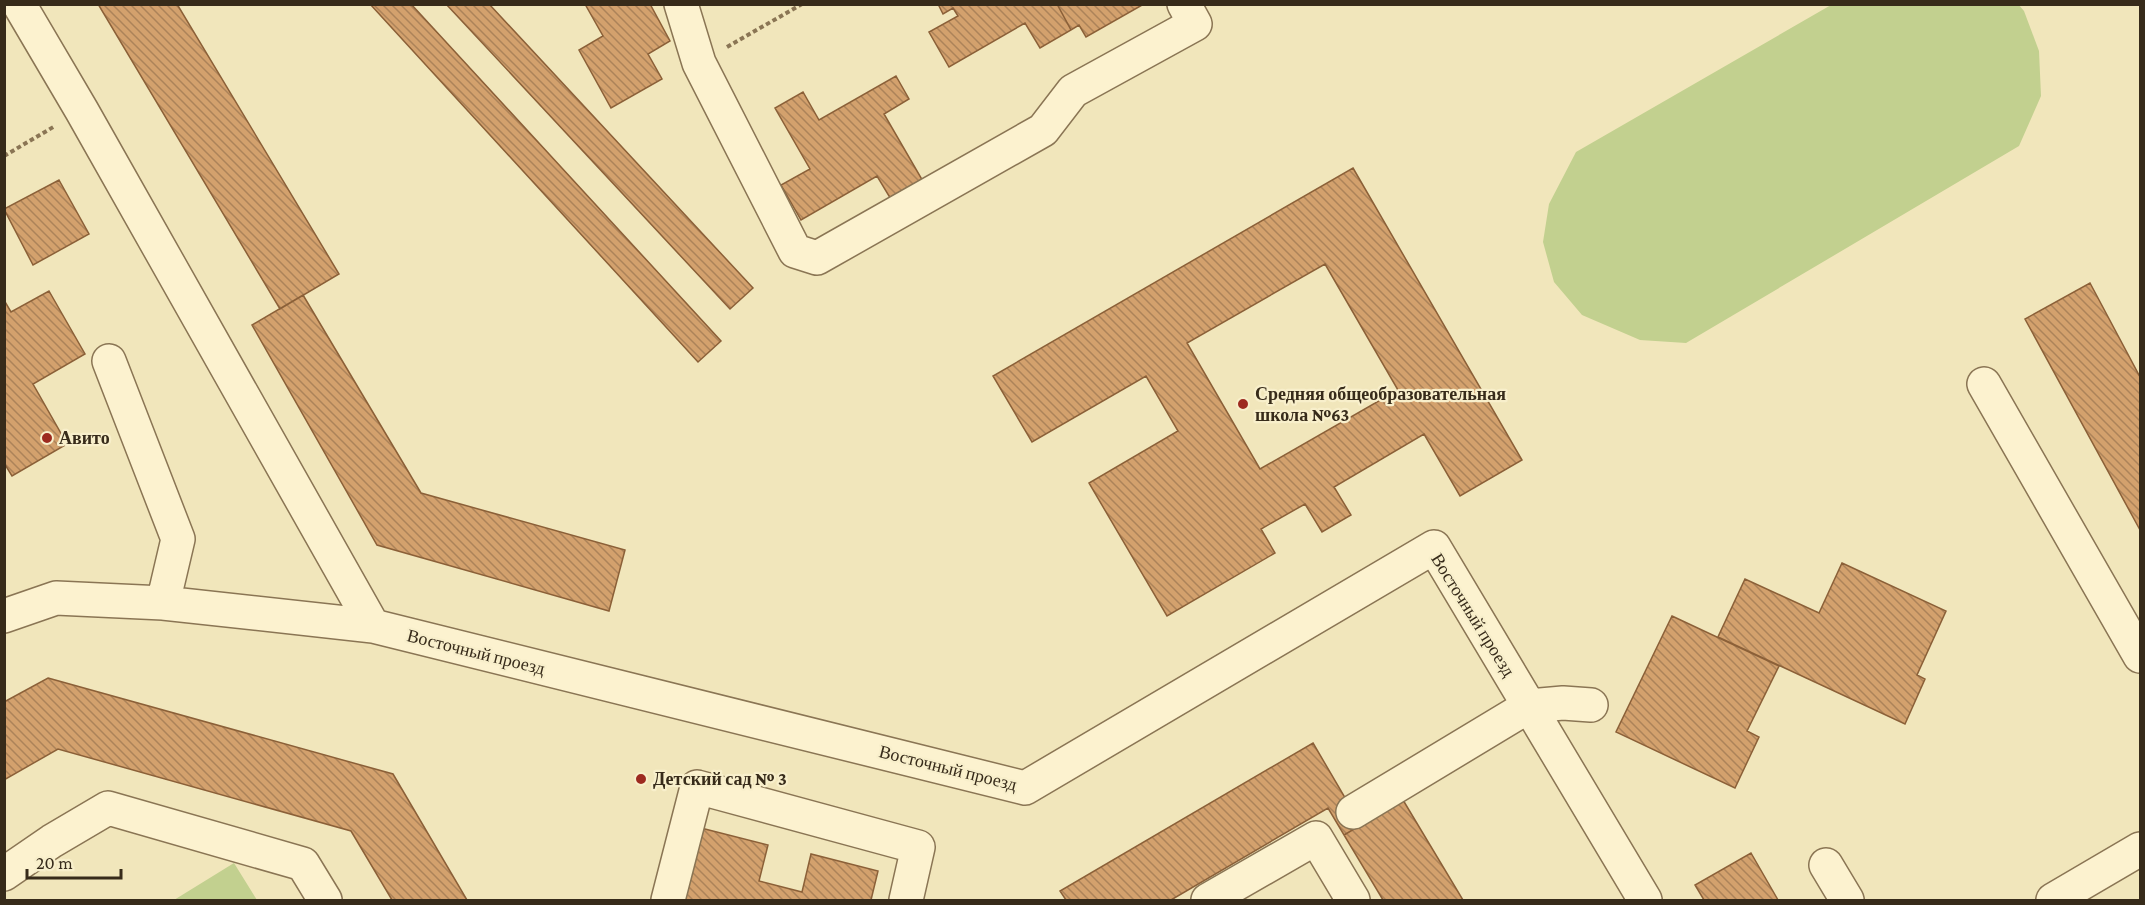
<svg xmlns="http://www.w3.org/2000/svg" width="2145" height="905" viewBox="0 0 2145 905" font-family="'Crimson Pro',serif">
  <defs>
    <pattern id="building-back-hatch" width="6" height="6" patternUnits="userSpaceOnUse" patternTransform="scale(1.5)"><rect width="6" height="6" fill="#d3a16d"/><path d="M-1 5l2 2M0 0l6 6M5-1l2 2" fill="none" stroke="#ac8359"/></pattern>
  </defs>
  <rect width="100%" height="100%" fill="#f1e6bb"/>
  <path fill="#c2d08f" d="M2018 4 2024 11 2039 51 2041 96 2019 146 1686 343 1640 340 1582 315 1554 282 1543 242 1549 204 1576 152 1831 5Z
    M234 863 257 900H174Z"/>
  <path fill="url(#building-back-hatch)" stroke="#8b6038" stroke-width="1.5" fill-rule="evenodd" d="M98 4H177L339 274 280 309Z
    M370 4H411L721 341 698 362Z
    M446 4H489L753 288 730 309Z
    M585 4H650L670 41 648 54 662 79 611 108 579 50 603 36Z
    M938 4H1057L1071 30 1040 48 1025 23 949 67 929 32 958 16 953 8 943 14Z
    M1057 4H1144L1086 37 1079 25 1071 30Z
    M896 76 909 99 884 114 924 183 892 201 877 176 801 220 781 185 810 169 775 108 803 92 819 120Z
    M1353 168 1522 460 1460 496 1424 434 1334 487 1351 515 1322 532 1305 504 1261 529 1275 553 1167 616 1089 483 1178 431 1146 376 1032 442 993 376ZM1325 264 1398 390 1260 469 1187 343Z
    M59 180 89 234 33 265 4 209Z
    M2090 283 2140 377V530L2025 319Z
    M49 291 85 354 33 384 67 444 12 476 4 463V300L11 312Z
    M303 295 421 493 625 550 609 611 377 545 252 325Z
    M1842 563 1946 611 1917 675 1925 679 1905 724 1718 637 1745 579 1819 613Z
    M1672 616 1779 666 1747 731 1759 737 1735 788 1616 732Z
    M48 678 393 774 467 900H392L351 831 58 749 4 780V702Z
    M1313 743 1361 825 1344 835 1328 808 1171 900H1066L1060 891Z
    M1403 800 1463 900H1383L1344 835Z
    M701 828 768 845 759 881 802 892 811 854 878 871 871 900H683Z
    M1751 853 1778 900H1704L1695 885Z"/>
  <g fill="none" stroke-linecap="round" stroke-linejoin="round">
    <defs>
      <path id="minor" d="M19 4 82 111 373 626
        M681 4 699 63 795 251 817 258 1043 130 1073 91 1195 24 1184 4
        M109 361 178 539 163 603
        M1984 384 2140 656
        M4 616 56 598 163 603 373 626 1025 788 1434 547 1645 900
        M1353 812 1529 706 1563 703 1591 705
        M1826 865 1847 900
        M4 874 52 841 108 808 303 864 325 900
        M668 900 697 787 918 847 906 900
        M1208 900 1316 838 1353 900
        M2053 900 2140 849"/>
    </defs>
    <use href="#minor" stroke="#8a7554" stroke-width="36"/>
    <path stroke="#8a7554" stroke-width="4" stroke-dasharray="4.5 3" stroke-linecap="butt" d="M727 47 802 4
      M4 156 55 126"/>
    <use href="#minor" stroke="#fcf2cf" stroke-width="33"/>
  </g>
  <g fill="#9d2a1f" stroke="#f8efcb" stroke-width="2">
    <circle cx="1243" cy="404" r="6"/>
    <circle cx="47" cy="438" r="6"/>
    <circle cx="641" cy="779" r="6"/>
  </g>
  <g text-anchor="middle" stroke-width="4.5" stroke-linejoin="round" paint-order="stroke">
    <g font-size="18" font-weight="bold" fill="#372b1a" stroke="#f8efcb" text-anchor="start">
      <text x="1255" y="400">Средняя общеобразовательная<tspan x="1255" dy="21">школа №63</tspan></text>
      <text x="59" y="444">Авито</text>
      <text x="653" y="785">Детский сад № 3</text>
    </g>
    <g font-size="18" fill="#372b1a" stroke="#f8efcb">
      <text transform="translate(1473 615) rotate(58)" y="6">Восточный проезд</text>
      <text transform="translate(476 652) rotate(14)" y="6">Восточный проезд</text>
      <text transform="translate(948 768) rotate(14)" y="6">Восточный проезд</text>
    </g>
  </g>
  <rect width="2145" height="905" fill="none" stroke="#372b1a" stroke-width="12"/>
  <path d="M27 869v9h94v-9" fill="none" stroke="#372b1a" stroke-width="3"/>
  <text x="36" y="869" font-size="18" fill="#372b1a" stroke="#f8efcb" stroke-width="4.5" paint-order="stroke">20 m</text>
</svg>
